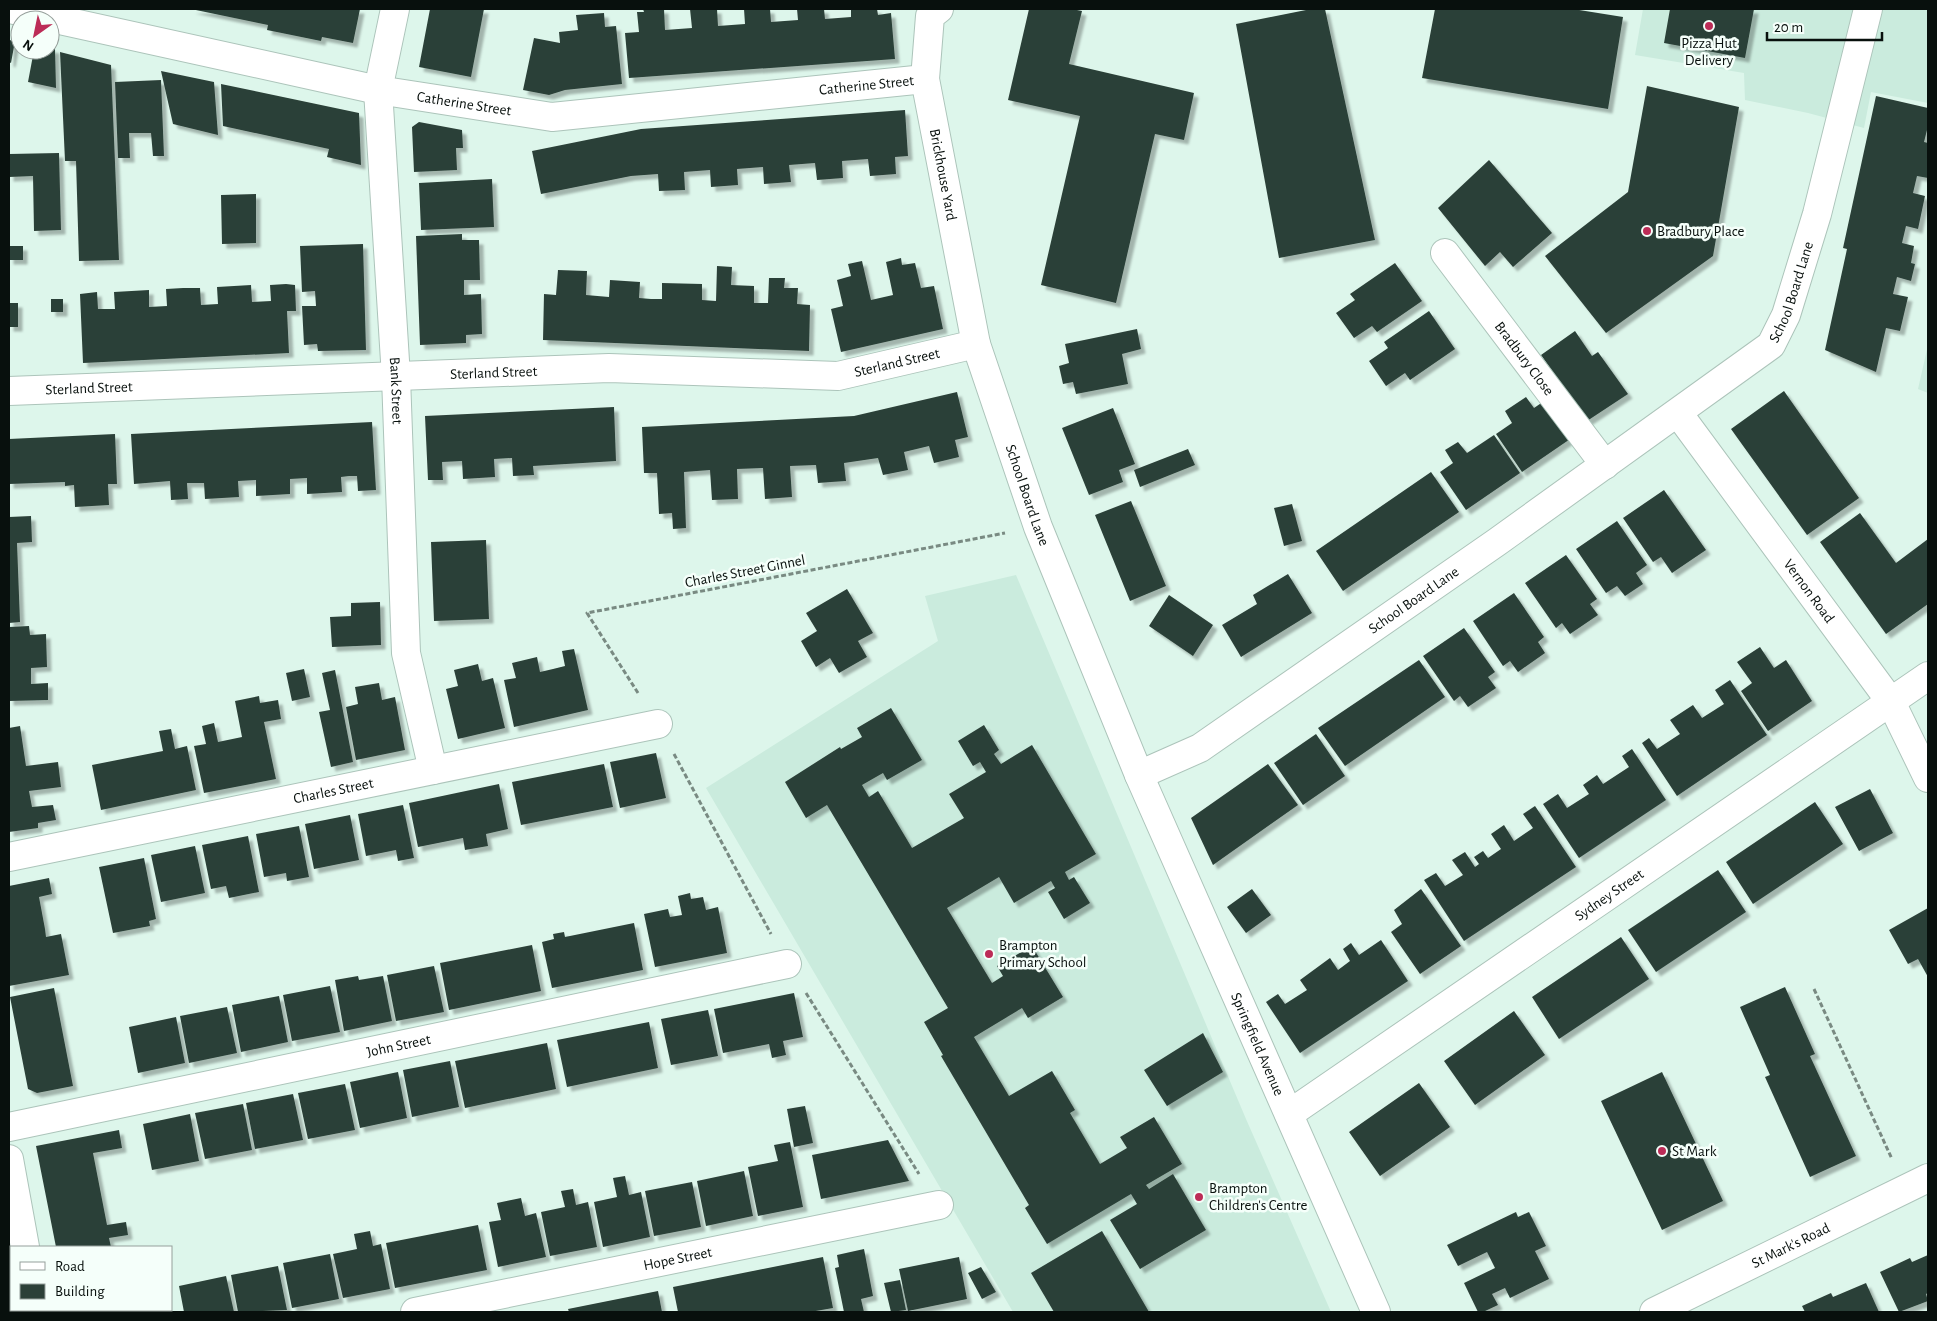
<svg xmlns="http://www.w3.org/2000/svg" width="1937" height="1321" viewBox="0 0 1937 1321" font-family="'Alegreya Sans',sans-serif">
  <defs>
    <filter id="shadow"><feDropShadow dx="4.5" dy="4.5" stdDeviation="1" flood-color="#0004"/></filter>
  </defs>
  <rect width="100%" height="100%" fill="#ddf6eb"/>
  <path fill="#caebdd" d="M1643 9H1928V103L1871 92 1864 128 1808 113 1745 100 1744 73 1635 55Z
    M1928 345V393L1918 389Z
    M1016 575 1246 1119 1331 1312H1013L706 788 938 641 925 596Z"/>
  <path fill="#2c4038" filter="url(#shadow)" d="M191 9H360L353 43 322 37 321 41 267 30 268 25Z
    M430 9H484L471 77 419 67Z
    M643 9H664L665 30 692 28 690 9H717L718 26 745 24 744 9H770L771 22 798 20 797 9H824L825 19 851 17V9H877L878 15 891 13 895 59 629 78 625 33 639 32 637 12H644Z
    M1029 9H1072L1082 11 1069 64 1194 93 1184 140 1155 134 1116 303 1041 285 1080 116 1008 100Z
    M1311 9H1325L1375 240 1279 258 1236 24Z
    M1435 9H1573L1623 17 1608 109 1422 78Z
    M1670 9H1754L1745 58 1664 43Z
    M604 13 605 27 616 26 622 84 565 90 549 95 523 90 534 38 560 43 559 32 578 30 576 15Z
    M9 40 15 41 11 63 9 62Z
    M50 48 55 49 56 88 28 82 34 50H50Z
    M60 52 111 65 119 260 79 261 76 161H65Z
    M161 71 214 82 218 135 173 124Z
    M161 80 164 156H153L151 133H129L130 158H118L115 82Z
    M221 84 359 113 361 165 327 157 329 149 223 126Z
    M1647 86 1739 107 1713 256 1606 333 1545 256 1628 192Z
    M1876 96 1928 108V126L1924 142 1928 143V178L1917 176 1913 193 1925 196 1918 229 1906 226 1902 243 1914 246 1911 263 1915 264 1911 281 1897 277 1893 294 1908 297 1900 331 1886 328 1876 372 1825 350 1847 249 1843 248Z
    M905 110 908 156 895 157 896 174 870 176 868 159 842 161 843 178 817 180 815 163 789 165 791 182 764 184 763 167 737 169 738 185 711 187 710 170 684 172 685 190 659 191 658 174 631 176 541 194 532 151 641 129Z
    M419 122 462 130 463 148H456L457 170 414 172 412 127Z
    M59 153 61 230 34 231 33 176 9 177V154Z
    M1489 160 1552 233 1513 267 1500 252 1485 266 1438 208Z
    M492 179 494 227 421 230 419 183Z
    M256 194V243L222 244 221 195Z
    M462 234V240H479L480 280H464V295L481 294 482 334 466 335V343L420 345 416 236Z
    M363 244 366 350 318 351 317 344 304 345 302 306H316L315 291 302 292 300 246Z
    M9 246H23V260H9Z
    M901 258 902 265 915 263 921 288 934 286 943 329 841 352 831 309 843 306 837 280 851 276 848 264 862 261 871 300 893 295 886 262Z
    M1395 263 1422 301 1377 332 1372 326 1354 338 1336 313 1355 300 1350 294Z
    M717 266 732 267 731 285 754 286V303H768L769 278H785L784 288H798L797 304 810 305 809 351 543 340 544 294 556 295 558 270 587 271 586 295 609 297 610 280 640 282 639 298 651 299H662V283L702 284V300L716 301Z
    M286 284 295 285 296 311H287L289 353 83 363 80 294 97 292 98 309H115L114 292 149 290V307L167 306 166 289 183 288H200L201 305 218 304 217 287 251 285 252 302 271 301 270 285Z
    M51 299H63V312H51Z
    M9 303H18V327H9Z
    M1429 311 1455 349 1410 380 1405 373 1386 386 1369 361 1388 348 1384 342Z
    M1137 329 1141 349 1122 354 1128 384 1076 394 1073 382 1063 384 1059 366 1069 363 1065 344Z
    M1575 331 1592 356 1598 352 1628 394 1587 421 1541 355Z
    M1784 391 1859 498 1807 535 1731 429Z
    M957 392 968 437 955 440 959 457 934 463 929 446 904 452 908 470 883 475 878 458 844 463 846 481 831 482 818 483 816 465 790 466 792 497 765 499 763 468 737 469 738 499 712 500 710 470 684 472 686 528 673 529 672 513 659 514 657 473H644L642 427 854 416Z
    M1526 397 1534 408 1550 397 1576 435 1522 472 1496 434 1512 423 1505 411Z
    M614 407 616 461 533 466 534 475 513 476 512 458 494 459 495 477 463 479 462 461 442 462 443 480H428L425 416Z
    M1113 408 1135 464 1119 470 1123 482 1089 495 1062 428Z
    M372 422 376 490 358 491 357 476H349L341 477 342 492 307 494V478L290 479V494L256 496V480L238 481 239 497 205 499 204 483H187L188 499 171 500 170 481 134 484 131 434Z
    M115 434 117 484H108L109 505 75 507 74 485 65 486V482L9 484V439Z
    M1494 435 1520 473 1466 510 1440 472 1453 463 1445 450 1458 442 1467 453Z
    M1188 449 1195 465 1140 487 1134 470Z
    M1431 472 1459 512 1343 591 1316 551Z
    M1664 490 1706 550 1672 573 1661 557 1653 562 1623 518Z
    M1131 501 1166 586 1130 601 1095 515Z
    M1292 504 1302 541 1284 546 1274 508Z
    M1860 513 1896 563 1928 539V604L1886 634 1820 542Z
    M31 516 32 542 17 543 20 622 9 623V517Z
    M1617 521 1647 565 1636 573 1643 584 1625 596 1617 586 1606 593 1576 549Z
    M486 540 489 619 434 621 431 542Z
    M1566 555 1597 599 1590 604 1598 615 1570 634 1562 623 1556 628 1525 583Z
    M1288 574 1312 613 1241 657 1222 625 1257 604 1253 595Z
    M847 589 873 633 858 641 867 657 839 673 830 658 816 667 801 641 817 631 806 613Z
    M1514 593 1544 637 1538 642 1545 653 1518 672 1510 661 1503 666 1473 621Z
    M1169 595 1213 625 1193 656 1149 626Z
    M380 602 381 645 332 647 330 617 351 616V603Z
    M29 626 30 635 46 634 47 667 31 668V684L48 683V700L9 701V627Z
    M1464 628 1495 672 1488 677 1496 688 1468 707 1460 696 1454 701 1423 656Z
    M1760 647 1774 668 1786 660 1812 701 1768 731 1741 691 1752 683 1737 662Z
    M574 649 588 710 514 727 504 680 516 678 512 663 537 657 540 672 553 669 565 666 562 651Z
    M1419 660 1445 697 1345 766 1318 728Z
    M478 664 482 681 493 678 505 728 458 739 446 689 458 686 454 670Z
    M304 669 310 697 292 701 286 673Z
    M335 670 353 762 331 767 319 712 330 710 322 673Z
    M1730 680 1767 735 1677 796 1642 743 1649 738 1657 749 1680 734 1670 720 1693 705 1702 718 1724 704 1715 690Z
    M379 683 382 700 395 697 405 750 356 760 346 707 358 704 355 687Z
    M259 696 260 703 278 700 281 719 264 722 276 779 204 793 194 746 206 744 202 726 214 723 218 742 242 737 235 701Z
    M891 708 922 760 887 780 883 773 862 785 869 797 878 791 912 848 964 818 949 794 986 772 980 762 973 766 958 741 984 725 999 750 994 754 1001 764 1032 745 1096 854 1065 872 1069 880 1074 877 1090 903 1064 919 1048 892 1055 888 1051 881 1014 903 999 877 947 908 992 983 1003 976 997 966 1032 946 1063 997 1028 1018 1022 1008 974 1037 1009 1096 1052 1071 1075 1110 1070 1113 1100 1164 1127 1148 1120 1137 1154 1117 1182 1164 1146 1185 1149 1189 1173 1174 1206 1230 1140 1269 1110 1220 1137 1204 1131 1194 1047 1244 1025 1208 1029 1205 941 1056 943 1055 924 1022 948 1008 827 805 806 818 785 782 840 747 841 749 862 737 857 728Z
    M20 726 26 766 58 762 61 787 29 791 32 807 53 805 56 820 38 823V828L9 832V728Z
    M171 729 175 749 187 746 196 790 101 810 92 765 163 751 159 731Z
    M1316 734 1345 776 1303 805 1274 763Z
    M1632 749 1666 800 1579 858 1543 804 1558 794 1567 808 1589 794 1583 785 1597 775 1603 784 1629 767 1622 756Z
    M656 753 666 798 620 808 610 762Z
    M604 764 613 807 521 825 512 782Z
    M1268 764 1298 805 1213 865 1191 818Z
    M499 784 508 829 486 834 488 846 465 850 463 838 418 847 409 803Z
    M1870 789 1893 833 1859 851 1835 807Z
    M1815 802 1843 844 1753 904 1726 862Z
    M403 805 414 858 398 861 396 850 366 856 358 814Z
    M1535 806 1576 867 1464 941 1424 880 1436 873 1445 886 1463 875 1452 860 1465 852 1475 867 1479 864 1474 857 1483 851 1488 858 1501 849 1491 834 1504 825 1514 841 1533 828 1523 814Z
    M350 815 359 860 314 869 305 824Z
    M299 826 309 877 287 881 286 873 264 877 256 834Z
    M248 836 259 892 229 898 226 886 211 889 202 845Z
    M195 846 205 893 161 902 151 855Z
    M144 858 156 919 149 921 150 926 113 933 99 867Z
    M1718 870 1746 912 1656 972 1628 930Z
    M49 878 52 894 39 897 45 929 46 937 61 934 69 975 9 986V886Z
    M1252 889 1271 915 1246 933 1227 907Z
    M1421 889 1461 946 1420 974 1391 932 1402 924 1394 910Z
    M690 893 691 899 703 897 706 910 718 907 727 953 655 967 644 914 668 909 670 917 682 915 678 896Z
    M1928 908V977L1918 959 1908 964 1889 930Z
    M634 923 643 970 552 988 542 942 554 939 553 934 564 932 565 937Z
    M1621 937 1649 979 1559 1039 1532 997Z
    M1381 940 1408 981 1300 1053 1266 1002 1278 994 1285 1004 1307 990 1300 980 1330 958 1338 970 1350 961 1343 949 1351 943 1359 955Z
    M532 945 541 991 449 1010 440 963Z
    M434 966 444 1012 396 1021 387 975Z
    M358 976 359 980 383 976 392 1021 344 1031 335 980Z
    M330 986 340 1032 292 1041 283 995Z
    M1785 987 1815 1054 1810 1056 1856 1156 1810 1177 1765 1077 1770 1075 1740 1007Z
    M54 988 73 1086 37 1093 28 1089 10 997Z
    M794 993 803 1037 783 1041 786 1055 772 1058 769 1044 723 1053 714 1009Z
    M279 996 288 1042 241 1052 232 1005Z
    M227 1007 237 1053 189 1063 180 1016Z
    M708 1010 718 1056 671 1065 661 1019Z
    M1514 1011 1545 1055 1475 1105 1444 1061Z
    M176 1017 185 1063 138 1073 129 1027Z
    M649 1022 658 1068 567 1087 557 1040Z
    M1203 1033 1223 1072 1167 1106 1144 1070Z
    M547 1043 556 1089 465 1108 455 1061Z
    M450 1061 459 1107 412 1117 403 1070Z
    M398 1072 407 1118 360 1128 350 1082Z
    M1662 1072 1723 1201 1662 1230 1601 1101Z
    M1419 1083 1450 1127 1380 1176 1349 1132Z
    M345 1084 355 1130 308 1139 298 1093Z
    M293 1094 303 1140 255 1149 246 1103Z
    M243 1104 252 1150 205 1159 195 1113Z
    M805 1106 813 1143 794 1147 787 1109Z
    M190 1114 199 1161 152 1170 143 1124Z
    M119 1130 122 1148 93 1153 107 1225 126 1222 128 1235 109 1238 111 1247H56L36 1146Z
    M888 1140 909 1181 821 1199 812 1155Z
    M790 1142 803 1207 758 1216 748 1167 778 1161 774 1145Z
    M744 1171 753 1216 706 1226 697 1181Z
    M625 1176 629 1195 641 1192 650 1237 603 1247 594 1202 617 1197 613 1178Z
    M692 1182 701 1227 654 1236 645 1191Z
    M573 1189 576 1205 588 1202 597 1247 550 1256 541 1212 565 1207 561 1191Z
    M521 1198 525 1216 536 1213 546 1257 498 1267 489 1222 501 1220 497 1203Z
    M1516 1212 1518 1217 1529 1212 1546 1246 1535 1251 1549 1279 1510 1298 1505 1288 1492 1294 1498 1305 1483 1312H1478L1464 1283 1495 1268 1487 1252 1458 1266 1447 1245Z
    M478 1225 487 1270 395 1288 386 1243Z
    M370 1231 373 1246 381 1244 390 1289 343 1298 333 1254 357 1249 354 1234Z
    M1102 1231 1149 1312H1054L1031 1273Z
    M864 1249 873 1296 861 1299 864 1312H844L835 1268 839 1267 837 1255Z
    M330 1254 339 1299 292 1308 283 1263Z
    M1928 1255V1293L1926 1294 1928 1301 1899 1312 1880 1272 1910 1258 1912 1262Z
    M823 1257 833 1308 810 1312H678L673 1287Z
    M959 1257 967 1299 908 1311 899 1269Z
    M278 1266 287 1310 238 1312 231 1275Z
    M981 1267 996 1292 982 1299 968 1273Z
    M226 1276 234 1312H184L179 1286Z
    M900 1280 906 1310 891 1312 884 1283Z
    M1866 1283 1879 1312H1805L1802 1306 1831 1293 1833 1297Z
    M658 1291 662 1312H569L568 1309Z
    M57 1310H111V1312H57Z"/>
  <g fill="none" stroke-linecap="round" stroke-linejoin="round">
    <defs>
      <g id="street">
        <path id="s1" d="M10 9 378 90 552 117 925 79"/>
        <path id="s2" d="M395 9 378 90 396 377 406 653 433 770"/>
        <path id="s3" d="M939 9 930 16 925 79 976 344 1038 527 1139 775 1200 748 1497 542 1771 345 1786 315 1817 214 1868 9"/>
        <path id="s4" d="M1445 253 1605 465"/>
        <path id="s5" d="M9 391 609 368 838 376 976 344"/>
        <path id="s6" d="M1678 413 1891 702 1928 778"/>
        <path id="s7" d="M1139 775 1376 1312"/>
        <path id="s8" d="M9 857 658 724"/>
        <path id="s9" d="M1289 1114 1928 676"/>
        <path id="s10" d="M9 1127 787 964"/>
        <path d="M9 1159 25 1247"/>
        <path d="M26 1312V1310"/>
        <path id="s11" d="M415 1312 939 1205"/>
        <path id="s12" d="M1654 1312 1928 1178"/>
      </g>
    </defs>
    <use href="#street" stroke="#acc4ba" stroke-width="30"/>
    <path stroke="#798a82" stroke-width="3" stroke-dasharray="5 2.5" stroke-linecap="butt" d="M638 693 587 613 1005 533
      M674 754 771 934
      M1814 989 1892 1159
      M806 993 919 1174"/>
    <use href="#street" stroke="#fff" stroke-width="28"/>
  </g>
  <g fill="#bc2c57" stroke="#f5fffa" stroke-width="2">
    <circle cx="1709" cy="26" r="5"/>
    <circle cx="1647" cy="231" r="5"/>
    <circle cx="989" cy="954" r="5"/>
    <circle cx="1662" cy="1151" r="5"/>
    <circle cx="1199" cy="1197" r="5"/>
  </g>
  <g text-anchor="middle" stroke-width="5" stroke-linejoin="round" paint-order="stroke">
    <g font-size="15" fill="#08100d" stroke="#f5fffa" text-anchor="start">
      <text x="1709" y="48" text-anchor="middle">Pizza Hut<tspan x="1709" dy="17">Delivery</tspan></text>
      <text x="1657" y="236">Bradbury Place</text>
      <text x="999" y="950">Brampton<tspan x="999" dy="17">Primary School</tspan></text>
      <text x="1672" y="1156">St Mark</text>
      <text x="1209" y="1193">Brampton<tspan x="1209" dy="17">Children's Centre</tspan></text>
    </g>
    <g font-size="15" fill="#08100d" stroke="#f5fffa">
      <text dy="5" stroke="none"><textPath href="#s1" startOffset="869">Catherine Street</textPath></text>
      <text dy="5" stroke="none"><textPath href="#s1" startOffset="464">Catherine Street</textPath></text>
      <text dy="5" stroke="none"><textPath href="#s3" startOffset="172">Brickhouse Yard</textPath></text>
      <text dy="5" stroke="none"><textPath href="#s3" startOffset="1628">School Board Lane</textPath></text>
      <text dy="5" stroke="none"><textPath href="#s4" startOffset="132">Bradbury Close</textPath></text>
      <text dy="5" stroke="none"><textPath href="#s5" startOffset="890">Sterland Street</textPath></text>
      <text dy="5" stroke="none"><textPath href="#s5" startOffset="485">Sterland Street</textPath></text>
      <text dy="5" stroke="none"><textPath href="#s5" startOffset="80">Sterland Street</textPath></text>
      <text dy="5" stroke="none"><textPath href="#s2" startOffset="384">Bank Street</textPath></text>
      <text dy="5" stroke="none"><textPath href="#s3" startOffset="504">School Board Lane</textPath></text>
      <text transform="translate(745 571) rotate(-11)" y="5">Charles Street Ginnel</text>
      <text dy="5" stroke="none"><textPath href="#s6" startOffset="221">Vernon Road</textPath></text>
      <text dy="5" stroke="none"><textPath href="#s3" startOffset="1132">School Board Lane</textPath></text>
      <text dy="5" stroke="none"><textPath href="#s8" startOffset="331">Charles Street</textPath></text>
      <text dy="5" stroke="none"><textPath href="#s9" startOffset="388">Sydney Street</textPath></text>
      <text dy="5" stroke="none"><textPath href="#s7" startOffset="294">Springfield Avenue</textPath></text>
      <text dy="5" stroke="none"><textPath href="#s10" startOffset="398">John Street</textPath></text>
      <text dy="5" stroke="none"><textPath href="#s12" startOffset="152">St Mark's Road</textPath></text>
      <text dy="5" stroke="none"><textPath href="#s11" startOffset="268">Hope Street</textPath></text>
    </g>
  </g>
  <rect width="1937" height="1321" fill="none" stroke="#08100d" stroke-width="20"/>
  <rect x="10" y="1246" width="162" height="65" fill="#f5fffa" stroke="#969f9b"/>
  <rect x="20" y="1262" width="25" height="8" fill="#ffffff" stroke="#969f9b"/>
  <text x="55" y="1271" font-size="15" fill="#08100d">Road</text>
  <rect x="20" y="1284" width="25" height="15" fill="#2c4038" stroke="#969f9b"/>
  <text x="55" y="1296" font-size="15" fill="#08100d">Building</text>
  <g transform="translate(35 35) rotate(213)"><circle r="24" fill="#f5fffa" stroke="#969f9b"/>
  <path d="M0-4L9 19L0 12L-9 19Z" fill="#bc2c57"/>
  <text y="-8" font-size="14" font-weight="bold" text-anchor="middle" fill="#08100d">N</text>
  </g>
  <path d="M1767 32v8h115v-8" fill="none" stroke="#08100d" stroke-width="2.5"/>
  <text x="1774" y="32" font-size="15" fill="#08100d" stroke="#f5fffa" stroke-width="4" paint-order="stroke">20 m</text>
</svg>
